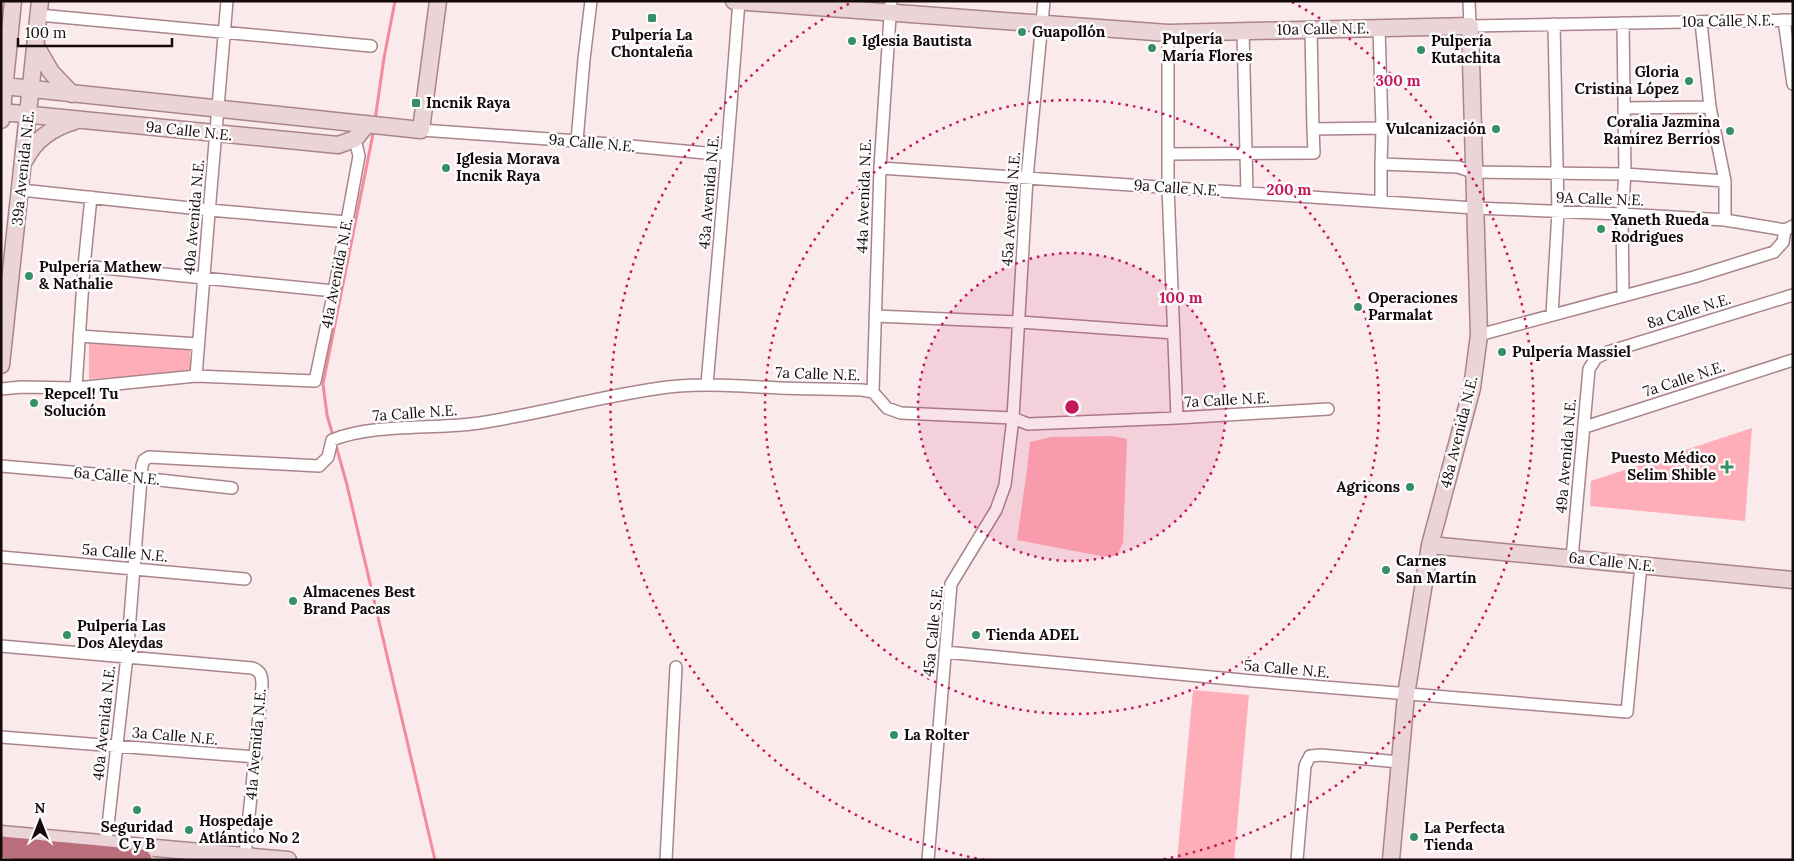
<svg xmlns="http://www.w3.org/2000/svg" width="1794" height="861" viewBox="0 0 1794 861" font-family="Lora,serif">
  <rect width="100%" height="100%" fill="#faeaec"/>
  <path fill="#feaeb9" d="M89 343 190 348V372L89 379Z
    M1752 428 1745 521 1590 506 1591 481Z
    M1113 436 1127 439 1123 543 1117 556H1101L1017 540 1026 477 1030 442 1051 437Z
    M1193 690 1249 695 1234 860H1177Z"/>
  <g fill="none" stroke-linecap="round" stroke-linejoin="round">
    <path stroke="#f48b9d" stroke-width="3" d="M375 120 384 58 395 1
      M333 436 327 415 323 384 374 129
      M335 442 347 485 435 860"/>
    <defs>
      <path id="street" d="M1469 1 1470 26 1793 20
        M39 15 371 46
        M1784 20 1793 84
        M1701 22 1710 107 1725 181V220
        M1623 23 1625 174 1622 214 1623 295
        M1379 28 1382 128
        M1311 30 1313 129
        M1243 31 1247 193
        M1168 33V187L1177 418
        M1624 108 1710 107
        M421 130 577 141 727 155
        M577 141 584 59 591 1
        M1168 154 1314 153 1313 129 1382 128 1381 164 1458 167 1473 172 1625 174 1725 181
        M880 168 1474 208 1622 214 1725 220 1785 230 1793 226
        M21 190 209 210 347 222
        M1381 201V164
        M84 266 334 291
        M1552 315 1558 212 1554 24
        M875 316 1020 322 1174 333
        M1479 335 1694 277 1774 252 1783 242 1785 230
        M79 336 198 344
        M196 376 209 213 227 1
        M707 384 727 155 739 1
        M76 388 84 266 91 197
        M1 389 21 387 76 388 196 376 315 381 334 291 359 156 355 139
        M873 392 880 168 891 1
        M1585 427 1793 360
        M1 466 141 478 232 488
        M1 557 245 579
        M1572 558 1589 369 1596 358 1608 352 1793 295
        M1 646 252 668C261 671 262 676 262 685L245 856
        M945 652 1253 681 1627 712 1641 565
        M1 737 256 757
        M106 843 127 656 142 466 144 460 149 457 319 466 328 457 332 440C372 424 428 429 471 424 532 416 592 398 654 389 695 382 737 386 779 388 806 389 834 389 862 390L873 392 887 408 901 413 1013 418 1028 424 1177 418 1328 409
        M666 860 676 667
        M928 860 951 584 996 510 1005 485 1013 418 1027 178 1044 1
        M1297 860 1305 766 1310 756 1321 755 1400 762"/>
      <path id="secondary" d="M734 1 1168 33 1470 26 1479 335 1472 388 1430 545 1406 695 1391 860
        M36 46 51 72 72 94
        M4 86 421 130 438 1
        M2 112 338 145 355 139 367 124
        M1 120 13 1
        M25 160C35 139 54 127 75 121
        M1 365 40 1
        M1430 545 1793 580
        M1 834 288 860"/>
      <path id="highway" d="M1 847 141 860"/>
    </defs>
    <use href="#street" stroke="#a9858a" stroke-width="14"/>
    <use href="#secondary" stroke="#a9858a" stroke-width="19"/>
    <use href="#highway" stroke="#d0cece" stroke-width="24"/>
    <use href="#street" stroke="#fff" stroke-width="11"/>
    <use href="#secondary" stroke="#ead4d7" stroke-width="16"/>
    <use href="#highway" stroke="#ba6e7b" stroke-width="21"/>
  </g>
  <circle cx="1072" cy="407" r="154" fill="#c2185b" fill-opacity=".12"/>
  <g fill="none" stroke="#c2185b" stroke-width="2.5" stroke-dasharray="2.5 5">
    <circle cx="1072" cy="407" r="154"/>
    <circle cx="1072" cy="407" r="307"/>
    <path d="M984 860A461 461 0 0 1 852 2M1292 2A461 461 0 0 1 1160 860"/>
  </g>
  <g fill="#368f65" stroke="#fcfcfc" stroke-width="2">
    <rect x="647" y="13" width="10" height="10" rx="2.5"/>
    <circle cx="1022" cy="32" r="5"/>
    <circle cx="852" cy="41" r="5"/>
    <circle cx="1152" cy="48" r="5"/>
    <circle cx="1421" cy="50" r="5"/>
    <circle cx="1689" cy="81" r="5"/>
    <rect x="411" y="98" width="10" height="10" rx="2.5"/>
    <circle cx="1496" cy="129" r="5"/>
    <circle cx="1730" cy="131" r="5"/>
    <circle cx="446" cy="168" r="5"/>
    <circle cx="1601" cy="229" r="5"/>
    <circle cx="29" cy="276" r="5"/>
    <circle cx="1358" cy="307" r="5"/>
    <circle cx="1502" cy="352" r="5"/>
    <circle cx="34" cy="403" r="5"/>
    <path d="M1724.5 459.5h5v5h5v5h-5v5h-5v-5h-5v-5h5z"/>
    <circle cx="1410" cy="487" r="5"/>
    <circle cx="1386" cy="570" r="5"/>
    <circle cx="293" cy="601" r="5"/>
    <circle cx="67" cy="635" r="5"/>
    <circle cx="976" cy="635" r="5"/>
    <circle cx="894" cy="735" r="5"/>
    <circle cx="137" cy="810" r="5"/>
    <circle cx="189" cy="830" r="5"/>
    <circle cx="1414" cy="837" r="5"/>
  </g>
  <g text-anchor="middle" stroke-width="5" stroke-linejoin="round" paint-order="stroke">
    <g font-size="15" fill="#15090b" stroke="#fcfcfc">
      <text transform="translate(1728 21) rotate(-1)" y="5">10a Calle N.E.</text>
      <text transform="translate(1323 29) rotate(-1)" y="5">10a Calle N.E.</text>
      <text transform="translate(189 131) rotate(6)" y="5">9a Calle N.E.</text>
      <text transform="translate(592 143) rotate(5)" y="5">9a Calle N.E.</text>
      <text transform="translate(23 168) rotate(-84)" y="5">39a Avenida N.E.</text>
      <text transform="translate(1177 188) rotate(4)" y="5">9a Calle N.E.</text>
      <text transform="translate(709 192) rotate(-85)" y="5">43a Avenida N.E.</text>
      <text transform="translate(864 196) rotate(-88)" y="5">44a Avenida N.E.</text>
      <text transform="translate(1600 199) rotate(2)" y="5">9A Calle N.E.</text>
      <text transform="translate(1011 209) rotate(-86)" y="5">45a Avenida N.E.</text>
      <text transform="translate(194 217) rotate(-85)" y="5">40a Avenida N.E.</text>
      <text transform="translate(337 273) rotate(-79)" y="5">41a Avenida N.E.</text>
      <text transform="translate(1689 311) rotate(-17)" y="5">8a Calle N.E.</text>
      <text transform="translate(818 374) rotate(2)" y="5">7a Calle N.E.</text>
      <text transform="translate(1684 379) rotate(-18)" y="5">7a Calle N.E.</text>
      <text transform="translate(1227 400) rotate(-3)" y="5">7a Calle N.E.</text>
      <text transform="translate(415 413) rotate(-4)" y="5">7a Calle N.E.</text>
      <text transform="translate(1459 432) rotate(-76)" y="5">48a Avenida N.E.</text>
      <text transform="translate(1566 456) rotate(-85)" y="5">49a Avenida N.E.</text>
      <text transform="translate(117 476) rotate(5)" y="5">6a Calle N.E.</text>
      <text transform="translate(125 553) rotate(5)" y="5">5a Calle N.E.</text>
      <text transform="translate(1612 562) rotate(6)" y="5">6a Calle N.E.</text>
      <text transform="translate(933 631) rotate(-84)" y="5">45a Calle S.E.</text>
      <text transform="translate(1287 669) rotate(5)" y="5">5a Calle N.E.</text>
      <text transform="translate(104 723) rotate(-84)" y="5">40a Avenida N.E.</text>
      <text transform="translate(175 736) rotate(5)" y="5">3a Calle N.E.</text>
      <text transform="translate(256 744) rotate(-85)" y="5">41a Avenida N.E.</text>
    </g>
    <g font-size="15" font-weight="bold" fill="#15090b" stroke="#fcfcfc" text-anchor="start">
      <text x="1032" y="37">Guapollón</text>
      <text x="652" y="40" text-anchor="middle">Pulpería La<tspan x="652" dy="17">Chontaleña</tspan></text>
      <text x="1162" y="44">Pulpería<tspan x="1162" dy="17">María Flores</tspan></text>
      <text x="862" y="46">Iglesia Bautista</text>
      <text x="1431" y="46">Pulpería<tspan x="1431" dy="17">Kutachita</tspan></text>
      <text x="1679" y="77" text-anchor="end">Gloria<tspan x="1679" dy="17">Cristina López</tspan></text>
      <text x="426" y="108">Incnik Raya</text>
      <text x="1720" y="127" text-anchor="end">Coralia Jazmina<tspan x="1720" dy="17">Ramírez Berríos</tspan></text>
      <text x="1486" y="134" text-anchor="end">Vulcanización</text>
      <text x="456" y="164">Iglesia Morava<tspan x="456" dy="17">Incnik Raya</tspan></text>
      <text x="1611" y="225">Yaneth Rueda<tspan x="1611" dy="17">Rodrigues</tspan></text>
      <text x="39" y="272">Pulpería Mathew<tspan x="39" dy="17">&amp; Nathalie</tspan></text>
      <text x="1368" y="303">Operaciones<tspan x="1368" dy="17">Parmalat</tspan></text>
      <text x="1512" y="357">Pulpería Massiel</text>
      <text x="44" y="399">Repcel! Tu<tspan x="44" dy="17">Solución</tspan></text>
      <text x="1716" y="463" text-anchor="end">Puesto Médico<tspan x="1716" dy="17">Selim Shible</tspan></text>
      <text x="1400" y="492" text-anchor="end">Agricons</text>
      <text x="1396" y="566">Carnes<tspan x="1396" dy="17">San Martín</tspan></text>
      <text x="303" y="597">Almacenes Best<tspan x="303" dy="17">Brand Pacas</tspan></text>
      <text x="77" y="631">Pulpería Las<tspan x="77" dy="17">Dos Aleydas</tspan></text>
      <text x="986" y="640">Tienda ADEL</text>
      <text x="904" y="740">La Rolter</text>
      <text x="199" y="826">Hospedaje<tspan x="199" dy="17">Atlántico No 2</tspan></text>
      <text x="137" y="832" text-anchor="middle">Seguridad<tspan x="137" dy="17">C y B</tspan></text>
      <text x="1424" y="833">La Perfecta<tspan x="1424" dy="17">Tienda</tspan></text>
    </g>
  </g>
  <circle cx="1072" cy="407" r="8" fill="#c2185b" stroke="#fcfcfc" stroke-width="2.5"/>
  <g font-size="15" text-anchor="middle" font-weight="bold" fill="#c2185b" stroke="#fcfcfc" stroke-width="5" stroke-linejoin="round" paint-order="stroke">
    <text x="1398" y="86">300 m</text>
    <text x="1289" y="195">200 m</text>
    <text x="1181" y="303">100 m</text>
  </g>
  <rect width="1794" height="861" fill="none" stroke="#15090b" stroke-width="5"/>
  <g transform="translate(40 821)" stroke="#fcfcfc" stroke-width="4" paint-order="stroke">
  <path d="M0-4L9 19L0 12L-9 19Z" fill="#15090b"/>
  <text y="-8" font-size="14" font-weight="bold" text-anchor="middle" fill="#15090b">N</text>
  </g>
  <path d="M18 38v8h154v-8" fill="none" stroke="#15090b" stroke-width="2.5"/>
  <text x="25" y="38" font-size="15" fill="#15090b" stroke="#fcfcfc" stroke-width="4" paint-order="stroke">100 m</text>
</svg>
